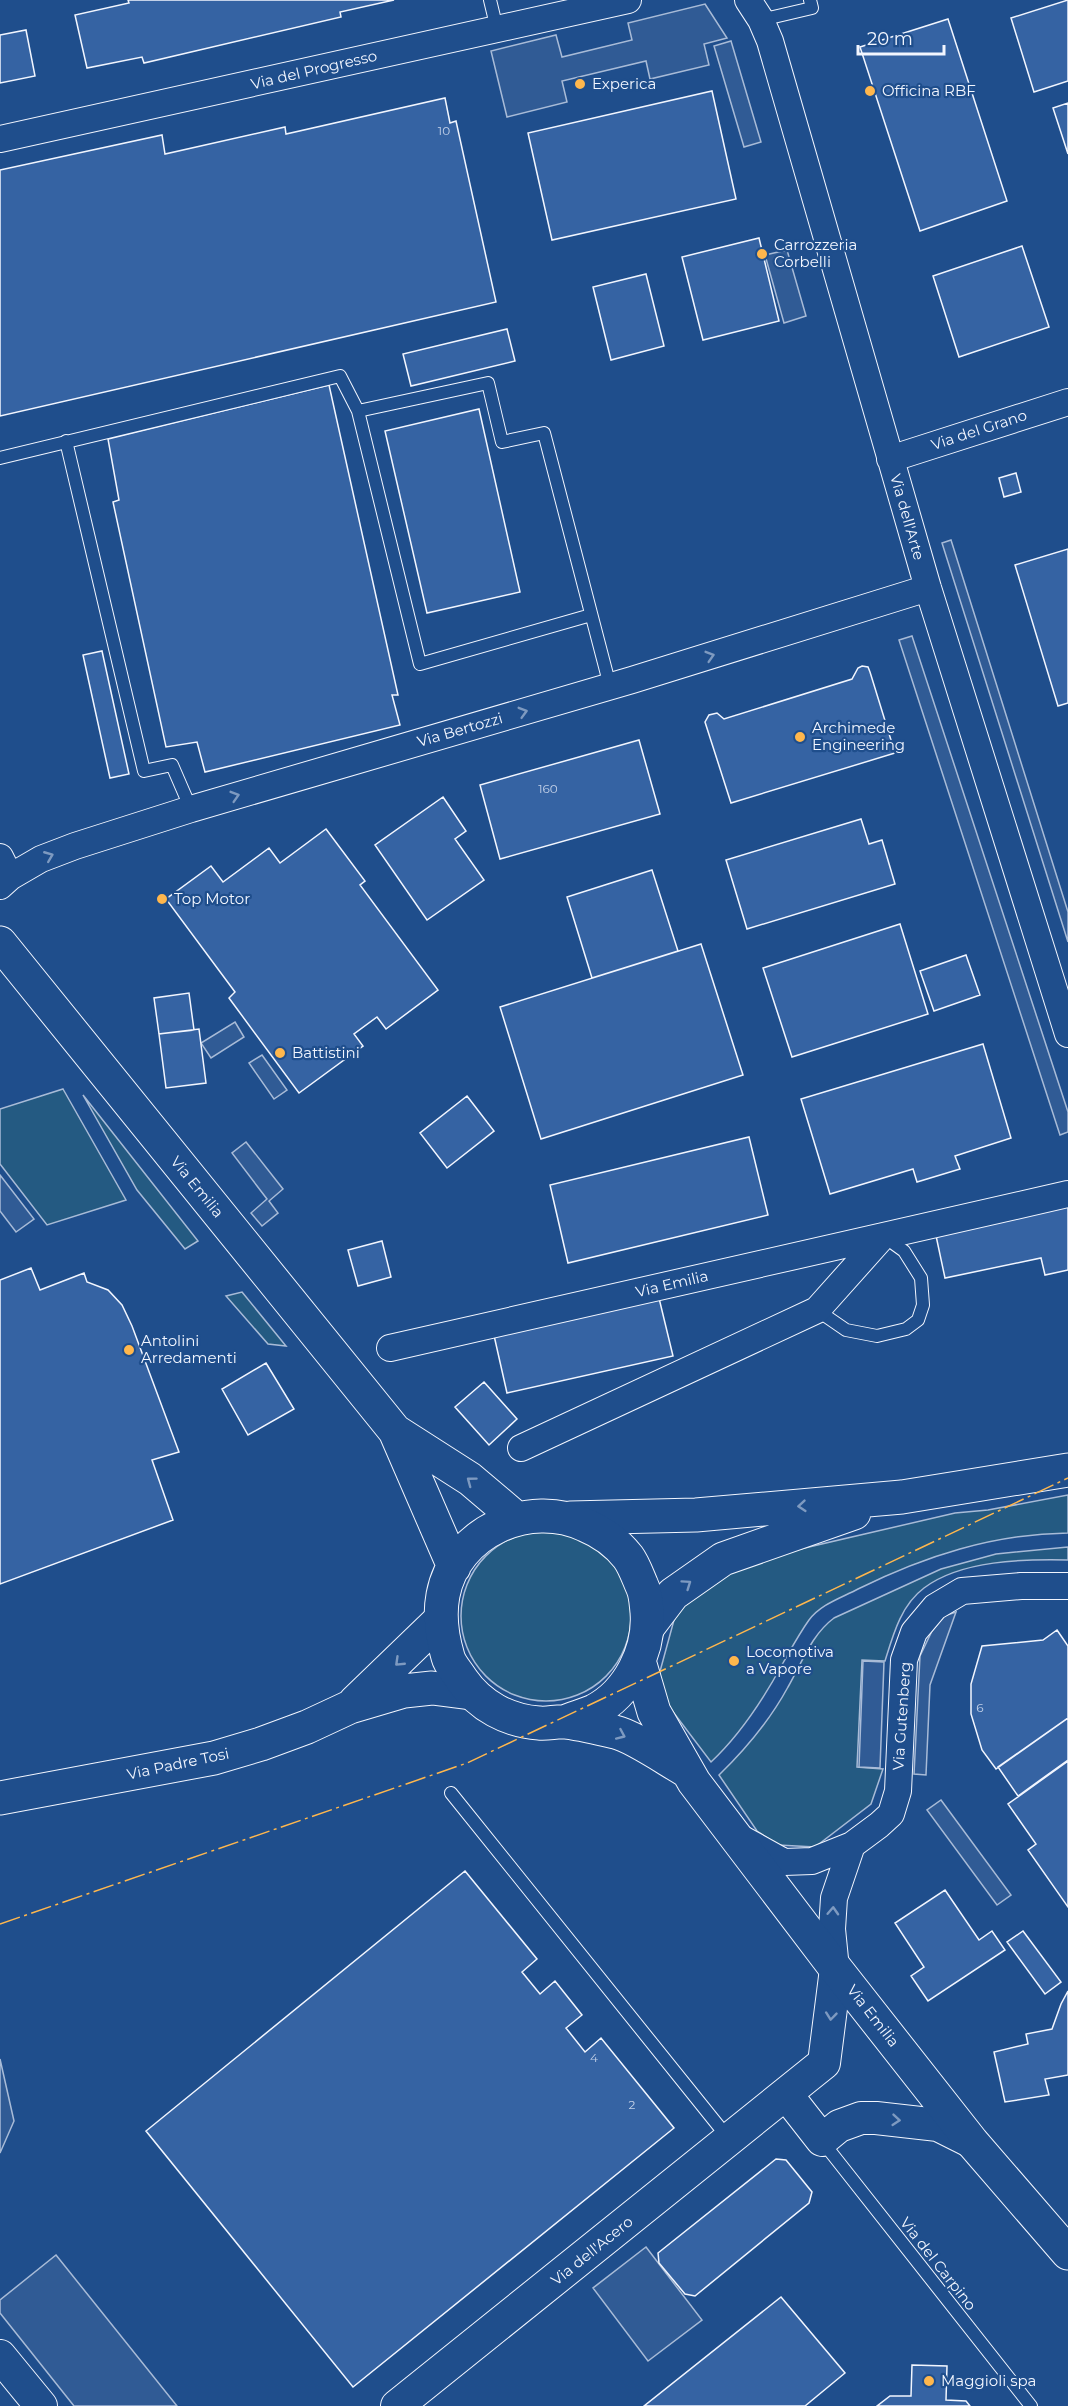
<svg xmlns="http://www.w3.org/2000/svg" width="1068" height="2406" viewBox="0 0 1068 2406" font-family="Montserrat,sans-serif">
  <rect width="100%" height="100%" fill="#1f4e8c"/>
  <path fill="#245a82" stroke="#a8bbd7" stroke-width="1.5" d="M63 1089 126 1200 47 1225 0 1164V1109Z
    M83 1095 198 1241 185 1249 137 1190Z
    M242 1292 286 1346 268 1344 226 1296Z
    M1068 1495V1533C993 1534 925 1556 858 1589 841 1598 821 1604 809 1620 799 1634 791 1649 783 1663 763 1700 741 1734 711 1762L664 1700 659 1675 674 1620 689 1596 740 1563 955 1513 988 1510Z
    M461 1616a85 85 0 1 1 170 0a85 85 0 1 1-170 0Z
    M1068 1547V1560C1024 1559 961 1560 924 1588 901 1605 893 1635 885 1661L862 1660 857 1767 883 1769 871 1804 815 1847 778 1845 757 1831 719 1775C746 1749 770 1720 788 1687 802 1663 811 1635 834 1618L941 1569 996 1554Z"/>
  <path fill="#305b95" stroke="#a8bbd7" stroke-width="1.5" d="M705 4 727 38 704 44 709 65 650 79 646 61 562 81 567 102 507 117 491 51 556 35 562 57 632 40 628 23Z
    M731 41 761 142 744 147 714 46Z
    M787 250 806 316 784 323 765 255Z
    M951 540 1068 912V942L942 543Z
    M912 636 1068 1112V1132L1060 1135 899 640Z
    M235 1022 244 1037 211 1058 201 1043Z
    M262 1055 287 1090 274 1099 249 1063Z
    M246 1142 283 1189 269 1201 278 1213 262 1226 251 1213 267 1199 232 1153Z
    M0 1175 34 1219 16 1232 0 1211Z
    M956 1612 930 1685 926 1775 914 1774 920 1656 932 1631 944 1616Z
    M863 1661 884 1662 880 1768 859 1767Z
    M941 1800 1011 1895 997 1905 927 1810Z
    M0 2059 14 2121 0 2153Z
    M646 2247 702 2320 648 2361 593 2288Z
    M56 2255 177 2406H74L0 2313V2300Z"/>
  <path fill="#3563a3" stroke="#f2f6ff" stroke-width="1.5" d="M128 0H394L340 12 341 17 144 63 142 57 87 68 75 15 129 3Z
    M1068 0V81L1034 92 1011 18Z
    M948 19 1007 201 920 231 860 47Z
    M26 30 35 76 0 83V35Z
    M712 91 736 199 552 240 528 133Z
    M445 98 450 123 456 121 496 302 0 416V170L162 135 165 154 285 127 286 134Z
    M1068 103V154L1053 108Z
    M759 238 779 321 703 340 682 257Z
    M1022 246 1049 327 959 357 933 276Z
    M646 274 664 346 611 360 593 287Z
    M507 329 515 361 411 386 403 354Z
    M329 385 398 695H392L400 725 205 772 197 742 166 747 113 502 119 500 108 439Z
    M479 409 520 592 427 613 385 431Z
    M1016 473 1021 492 1004 497 999 478Z
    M1068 549V703L1058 706 1015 565Z
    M102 651 129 774 110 778 83 655Z
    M862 666 868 667 870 672 895 753 731 803 705 722 709 715 717 713 724 719 852 679 858 668Z
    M639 740 660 814 500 859 480 785Z
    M443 797 466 831 455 839 484 880 427 920 375 845Z
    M861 819 869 844 882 840 895 884 747 929 726 860Z
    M326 829 365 881 360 885 438 990 386 1029 377 1017 354 1034 363 1046 299 1093 229 998 235 992 166 899 211 866 223 882 269 848 280 863Z
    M652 870 678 951 592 978 567 897Z
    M900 924 928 1014 792 1057 763 968Z
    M701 944 743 1075 541 1139 500 1007Z
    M966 955 980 995 934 1011 920 971Z
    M189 993 194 1030 159 1034 154 998Z
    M199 1029 206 1083 166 1088 159 1034Z
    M983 1044 1011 1138 955 1156 960 1169 917 1182 913 1169 830 1194 801 1099Z
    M467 1096 494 1131 447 1168 420 1133Z
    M749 1137 768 1215 568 1263 550 1185Z
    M1068 1204V1270L1045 1275 1041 1258 945 1278 935 1231Z
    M382 1241 391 1277 358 1286 348 1250Z
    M31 1268 40 1290 84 1273 87 1282 108 1290 122 1305 132 1326 179 1452 152 1460 173 1520 0 1584V1280Z
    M658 1294 673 1356 507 1393 493 1331Z
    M266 1363 294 1409 248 1435 222 1389Z
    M484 1382 517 1419 489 1445 455 1407Z
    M1057 1630 1068 1646V1718L996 1769 982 1750 971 1714V1684L982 1646 1043 1640Z
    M1068 1718V1760L1018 1796 998 1767Z
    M1068 1761V1907L1028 1850 1036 1844 1008 1804Z
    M465 1871 537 1959 522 1972 540 1994 555 1981 582 2015 566 2028 585 2052 601 2038 674 2128 353 2387 146 2131Z
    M945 1890 979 1940 992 1931 1005 1950 928 2001 911 1976 924 1967 895 1923Z
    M1023 1931 1061 1982 1045 1994 1007 1942Z
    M1068 1991V2075L1045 2079 1049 2095 1005 2102 994 2052 1028 2044 1026 2034 1052 2029 1061 2004Z
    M776 2159 786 2160 812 2192 809 2203 695 2296 685 2294 659 2263 658 2253Z
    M781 2297 845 2373 805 2406H644Z
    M912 2365 947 2366 946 2400 966 2401 970 2406H877L890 2396H911Z"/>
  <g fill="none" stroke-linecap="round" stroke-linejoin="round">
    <defs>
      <path id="service" d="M490 0 497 29
        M761 20 812 8 810 0
        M358 411 420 664 591 615
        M66 441 144 771 172 765 191 809
        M0 458 340 376 358 411 488 383 502 442 544 433 610 686
        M817 1310 846 1330 877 1336 906 1329 918 1320 923 1305 921 1278 904 1251 886 1238
        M451 1793 729 2139
        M822 2141 1031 2406"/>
      <path id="minor" d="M748 0 761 20 770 41 928 588 1068 1034
        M0 139 628 0
        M890 459 1068 402
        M0 857 10 877
        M0 886 10 877 41 859 75 846 191 809 632 680 928 588
        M390 1348 1068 1194
        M521 1448 817 1310 883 1236
        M739 1837 784 1862 812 1861 852 1845 879 1825 891 1814 898 1791 904 1660 914 1632 935 1607 962 1591 1021 1586H1068
        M836 1969 832 1929 834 1898 852 1845"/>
      <path id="tertiary" d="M786 2094 822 2140 839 2126 861 2118H876L938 2125 972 2142
        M0 2356 41 2406
        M397 2406 824 2063 836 1969"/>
      <path id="secondary" d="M570 1518 696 1515 902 1497 1068 1470
        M648 1627 673 1594 723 1559 854 1513
        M355 1702 440 1620
        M0 1798 214 1758 261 1744 307 1727 350 1707 404 1691 432 1688 471 1693"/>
      <path id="primary" d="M0 943 395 1431 454 1567
        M395 1431 470 1479 516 1518
        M639 1661 654 1712 694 1782 836 1969 972 2142 1068 2253
        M564 1722C574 1718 585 1715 594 1711 629 1693 650 1650 647 1612 646 1603 646 1594 642 1586 638 1577 634 1565 628 1557 617 1543 602 1532 585 1525 530 1499 455 1531 443 1595 439 1616 442 1637 448 1657 450 1665 458 1673 462 1680 480 1706 508 1721 539 1723 548 1724 557 1721 566 1722 582 1724 599 1728 615 1732 633 1736 669 1761 687 1771"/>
    </defs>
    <use href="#service" stroke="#f2f6ff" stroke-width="14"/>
    <use href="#minor" stroke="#f2f6ff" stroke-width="28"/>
    <use href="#tertiary" stroke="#f2f6ff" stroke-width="34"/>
    <use href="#secondary" stroke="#f2f6ff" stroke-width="35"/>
    <use href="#primary" stroke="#f2f6ff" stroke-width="35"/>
    <use href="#service" stroke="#1f4e8c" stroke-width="12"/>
    <use href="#minor" stroke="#1f4e8c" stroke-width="26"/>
    <use href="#tertiary" stroke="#1f4e8c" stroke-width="32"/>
    <use href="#secondary" stroke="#1f4e8c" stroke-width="33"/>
    <use href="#primary" stroke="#1f4e8c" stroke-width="33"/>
    <path stroke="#ffb74d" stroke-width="1.5" stroke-dasharray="21 4.5 3 4.5" stroke-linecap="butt" d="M0 1924 467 1763 1068 1478"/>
  </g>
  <defs><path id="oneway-chevron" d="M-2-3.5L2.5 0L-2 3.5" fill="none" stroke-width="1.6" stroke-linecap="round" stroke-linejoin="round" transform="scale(1.5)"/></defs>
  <g stroke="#7e9ac0">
    <use href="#oneway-chevron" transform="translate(710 656) rotate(-17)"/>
    <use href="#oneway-chevron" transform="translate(523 712) rotate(-16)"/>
    <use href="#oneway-chevron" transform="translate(235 796) rotate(-17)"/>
    <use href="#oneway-chevron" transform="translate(49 856) rotate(-22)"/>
    <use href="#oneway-chevron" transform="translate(471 1481) rotate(-143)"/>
    <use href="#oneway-chevron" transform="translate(802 1506) rotate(175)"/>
    <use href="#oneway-chevron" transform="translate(687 1584) rotate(-35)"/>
    <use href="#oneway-chevron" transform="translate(399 1662) rotate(136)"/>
    <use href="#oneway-chevron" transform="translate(621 1735) rotate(24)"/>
    <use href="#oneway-chevron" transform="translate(833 1911) rotate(-87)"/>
    <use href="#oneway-chevron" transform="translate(831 2016) rotate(96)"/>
    <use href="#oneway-chevron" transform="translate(896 2120) rotate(5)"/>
  </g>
  <g fill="#ffb74d" stroke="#1f4e8c" stroke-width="2">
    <circle cx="580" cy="84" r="6"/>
    <circle cx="870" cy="91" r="6"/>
    <circle cx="762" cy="254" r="6"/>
    <circle cx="800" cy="737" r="6"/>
    <circle cx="162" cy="899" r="6"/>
    <circle cx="280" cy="1053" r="6"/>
    <circle cx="129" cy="1350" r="6"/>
    <circle cx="734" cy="1661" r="6"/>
    <circle cx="929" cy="2381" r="6"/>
  </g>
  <g text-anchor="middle" stroke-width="4.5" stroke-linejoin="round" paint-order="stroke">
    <g font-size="12" fill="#c3d1e8">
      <text x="444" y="135">10</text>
      <text x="548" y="793">160</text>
      <text x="980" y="1712">6</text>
      <text x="594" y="2062">4</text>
      <text x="632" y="2109">2</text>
    </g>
    <g font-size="15" fill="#f2f6ff" stroke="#1f4e8c">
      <text transform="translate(314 70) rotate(-13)" y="5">Via del Progresso</text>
      <text transform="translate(979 430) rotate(-18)" y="5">Via del Grano</text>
      <text transform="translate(907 517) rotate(74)" y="5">Via dell'Arte</text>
      <text transform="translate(460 730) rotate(-16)" y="5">Via Bertozzi</text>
      <text transform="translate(197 1187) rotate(51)" y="5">Via Emilia</text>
      <text transform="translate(672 1284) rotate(-13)" y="5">Via Emilia</text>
      <text transform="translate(902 1716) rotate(-86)" y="5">Via Gutenberg</text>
      <text transform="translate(178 1764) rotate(-12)" y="5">Via Padre Tosi</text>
      <text transform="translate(873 2016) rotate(52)" y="5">Via Emilia</text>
      <text transform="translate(592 2251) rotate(-39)" y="5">Via dell'Acero</text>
      <text transform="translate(938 2264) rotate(52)" y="5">Via del Carpino</text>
    </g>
    <g font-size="15" fill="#f2f6ff" stroke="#1f4e8c" text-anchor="start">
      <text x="592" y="89">Experica</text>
      <text x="882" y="96">Officina RBF</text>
      <text x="774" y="250">Carrozzeria<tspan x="774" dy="17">Corbelli</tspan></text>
      <text x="812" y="733">Archimede<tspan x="812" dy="17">Engineering</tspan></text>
      <text x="174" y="904">Top Motor</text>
      <text x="292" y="1058">Battistini</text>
      <text x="141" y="1346">Antolini<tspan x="141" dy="17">Arredamenti</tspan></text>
      <text x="746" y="1657">Locomotiva<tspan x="746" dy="17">a Vapore</tspan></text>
      <text x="941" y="2386">Maggioli spa</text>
    </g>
  </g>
  <path d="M858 45v9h86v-9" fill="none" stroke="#f2f6ff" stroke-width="3"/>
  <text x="867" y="45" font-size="18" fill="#f2f6ff" stroke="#1f4e8c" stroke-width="4.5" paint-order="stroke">20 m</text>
</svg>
